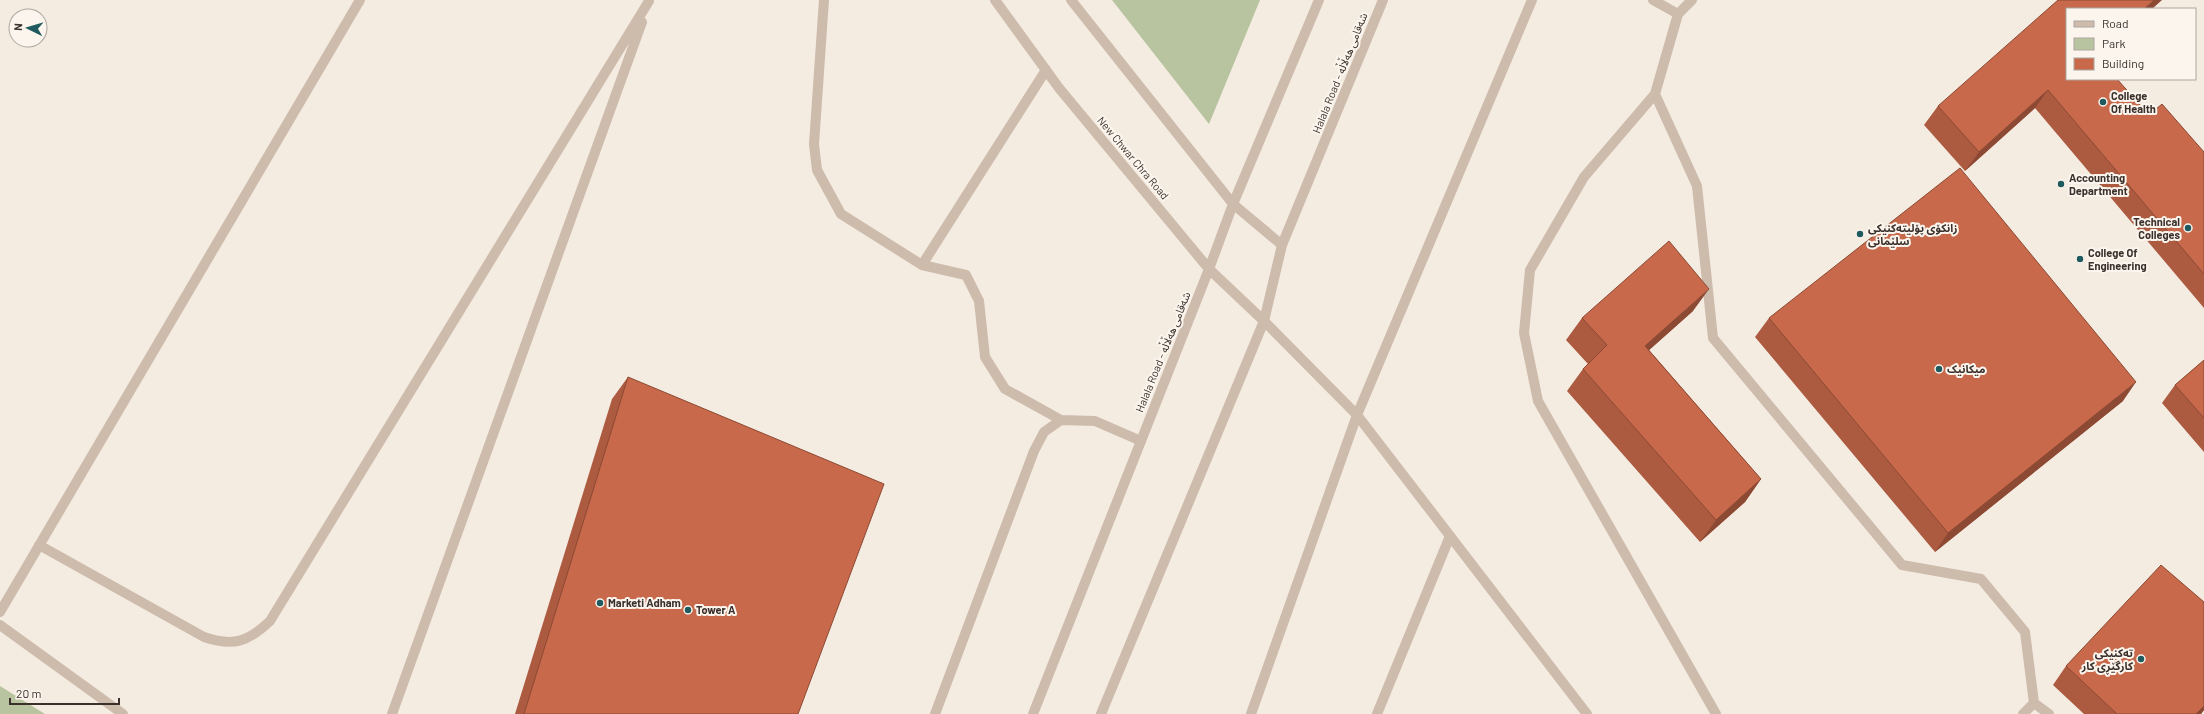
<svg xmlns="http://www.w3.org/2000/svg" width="2204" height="714" viewBox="0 0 2204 714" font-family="Barlow,'Noto Sans Arabic',sans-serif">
  <rect width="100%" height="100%" fill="#f4ebe1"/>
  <path fill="#b8c4a0" d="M1112 0H1260L1209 124Z
    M0 686 45 714H0Z"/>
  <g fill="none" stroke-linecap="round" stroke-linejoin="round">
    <path stroke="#cdbbac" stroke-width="10" d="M824 0 814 144 817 170 841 214 922 265 966 275 979 301 985 357 1005 389 1061 420
      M1653 0 1678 14
      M1692 0 1678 14 1655 94 1697 186 1713 338 1902 565 1981 579 2025 632 2034 703 2023 714
      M1655 94 1584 177 1530 270 1524 333 1538 401 1716 714
      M922 265 1046 70
      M2034 703 2049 714
      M935 714 1034 451 1044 432 1061 420 1095 421 1141 441"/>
    <path stroke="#cdbbac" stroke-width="10" d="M1264 321 1357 415 1587 714
      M39 545 204 637C233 647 248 642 270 621L649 1
      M0 612 360 0
      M0 625 123 714
      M392 714 642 22
      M1251 714 1357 415 1532 0
      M1377 714 1450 536"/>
    <path stroke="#cdbbac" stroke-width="10" d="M995 0 1059 88 1209 269 1264 321
      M1071 0 1233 204 1282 245
      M1033 714 1209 269 1233 204 1319 0
      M1101 714 1264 321 1282 245 1383 0"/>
  </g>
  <path fill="#ac5a40" d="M2067 79 2149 115 2204 152V308L2035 108 1965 171 1924 125 1938 106Z
    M1693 311 1649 350 1761 479 1745 502 1700 542 1567 391 1583 369 1588 364 1566 340 1582 318Z
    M1769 318 2123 401 1935 552 1755 337Z
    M2204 360V452L2162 403 2175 385Z
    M628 377 798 714H515L612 399Z
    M2204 602V710L2201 714H2084L2053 685 2066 666Z"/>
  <path fill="#8c4a34" d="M2154 0H2162L2152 9H2144Z
    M2048 90 2035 108 1965 171 1979 152Z
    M1709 289 1693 311 1629 368 1645 346Z
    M2136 382 2123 401 1935 552 1948 533Z
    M1761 479 1745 502 1700 542 1716 520Z
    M2204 706V710L2201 714H2196Z"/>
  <path fill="#c8694b" stroke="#8c4a34" d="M2058 0H2154L2144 9H2067V79H2117L2149 115 2162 104 2204 152V274L2048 90 1979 152 1938 106Z
    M1960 168 2136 382 1948 533 1769 318Z
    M1669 241 1709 289 1645 346 1761 479 1716 520 1583 369 1607 345 1582 318Z
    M2204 360V418L2175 385Z
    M628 377 884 484 798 714H524Z
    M2161 565 2204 602V706L2196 714H2117L2066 666Z"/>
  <g fill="#1f5a5e" stroke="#fbf5ee" stroke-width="1.5">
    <circle cx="2103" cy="102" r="4"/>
    <circle cx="2061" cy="184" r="4"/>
    <circle cx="2188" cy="228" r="4"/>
    <circle cx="1860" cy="234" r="4"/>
    <circle cx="2080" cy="259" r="4"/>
    <circle cx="1939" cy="369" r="4"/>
    <circle cx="600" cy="603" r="4"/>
    <circle cx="688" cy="610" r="4"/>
    <circle cx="2141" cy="659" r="4"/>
  </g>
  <g text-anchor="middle" stroke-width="4" stroke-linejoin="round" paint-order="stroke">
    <g font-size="11" fill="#3b302b" stroke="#fbf5ee">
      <text transform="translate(1340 73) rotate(-68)" y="4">Halala Road - شەقامی هەڵاڵە</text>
      <text transform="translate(1133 158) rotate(50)" y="4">New Chwar Chra Road</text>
      <text transform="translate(1163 352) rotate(-68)" y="4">Halala Road - شەقامی هەڵاڵە</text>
    </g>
    <g font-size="11" font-weight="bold" fill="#3b302b" stroke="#fbf5ee" text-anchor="start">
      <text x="2111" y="100">College<tspan x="2111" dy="13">Of Health</tspan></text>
      <text x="2069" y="182">Accounting<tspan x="2069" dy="13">Department</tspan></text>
      <text x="2180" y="226" text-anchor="end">Technical<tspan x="2180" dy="13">Colleges</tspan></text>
      <text x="1868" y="232">زانکۆی پۆلیتەکنیکی<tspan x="1868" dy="13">سلێمانی</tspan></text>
      <text x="2088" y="257">College Of<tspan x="2088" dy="13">Engineering</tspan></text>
      <text x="1947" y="373">میکانیک</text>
      <text x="608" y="607">Marketi Adham</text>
      <text x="696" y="614">Tower A</text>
      <text x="2133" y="657" text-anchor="end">تەکنیکی<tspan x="2133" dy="13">کارگێڕی کار</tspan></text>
    </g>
  </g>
  <rect x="2066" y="8" width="130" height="72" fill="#fbf5ee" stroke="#aea6a0"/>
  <rect x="2074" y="21" width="20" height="6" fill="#cdbbac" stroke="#aea6a0"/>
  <text x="2102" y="28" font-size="12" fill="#3b302b">Road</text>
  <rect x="2074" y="38" width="20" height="12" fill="#b8c4a0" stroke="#aea6a0"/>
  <text x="2102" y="48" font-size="12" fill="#3b302b">Park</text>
  <rect x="2074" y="58" width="20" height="12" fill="#c8694b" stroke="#aea6a0"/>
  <text x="2102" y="68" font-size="12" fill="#3b302b">Building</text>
  <g transform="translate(28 28) rotate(275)"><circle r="19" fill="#fbf5ee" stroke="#aea6a0"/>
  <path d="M0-3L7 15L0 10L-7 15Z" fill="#1f5a5e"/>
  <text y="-6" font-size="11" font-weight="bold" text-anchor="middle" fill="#3b302b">N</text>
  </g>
  <path d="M10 698v6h109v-6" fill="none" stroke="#3b302b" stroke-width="2"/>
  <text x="16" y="698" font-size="12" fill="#3b302b" stroke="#fbf5ee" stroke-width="3" paint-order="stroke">20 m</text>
</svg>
